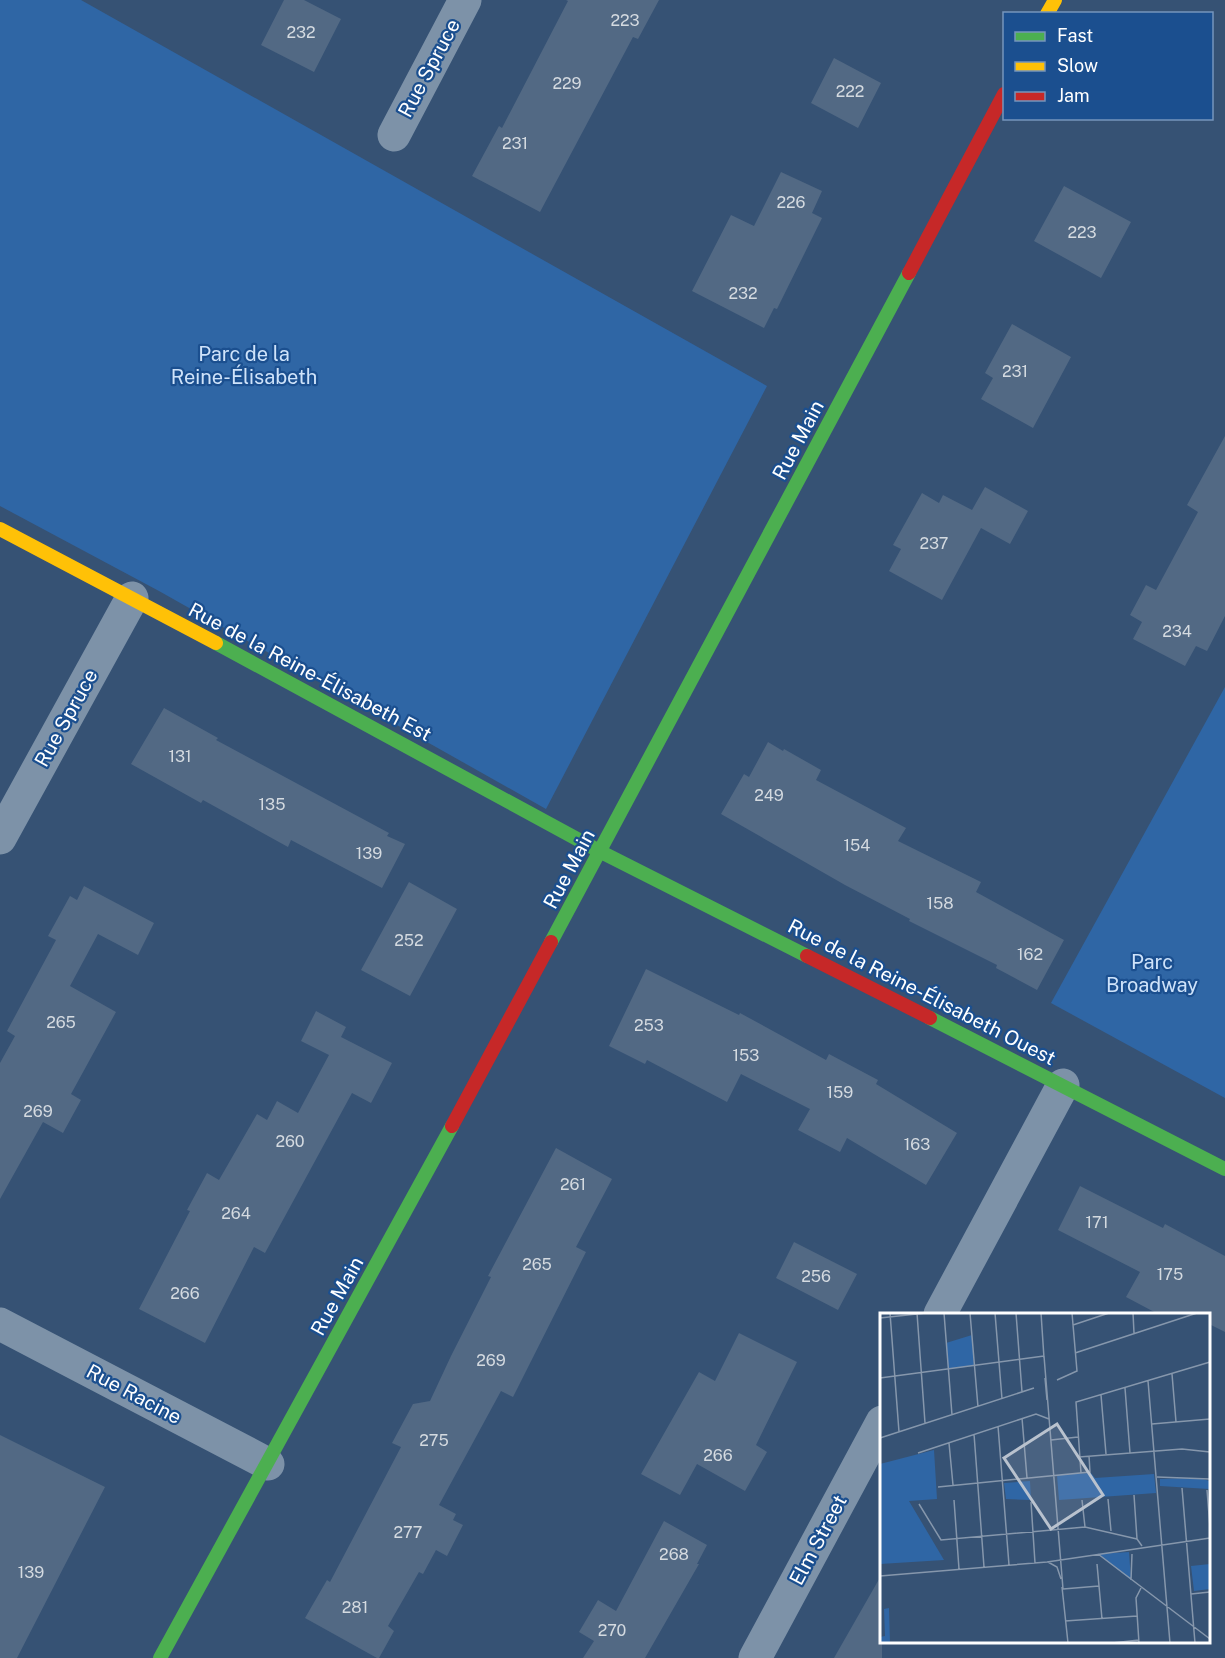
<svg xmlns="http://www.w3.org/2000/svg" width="1225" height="1658" viewBox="0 0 1225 1658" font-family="'Public Sans',sans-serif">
  <rect width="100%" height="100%" fill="#365274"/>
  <path fill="#2f66a5" d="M0 0H81L767 386 546 809 159 591 0 506Z
    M1225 687V1098L1051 1003Z"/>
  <path fill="#526984" d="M284 0H304L341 19 314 72 261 45Z
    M566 0H659L638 39 633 37 540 212 472 176 499 126 502 128 568 1Z
    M834 58 881 83 858 128 811 103Z
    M781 172 822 191 812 213 822 218 777 309 774 308 764 328 692 291 731 215 754 226Z
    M1064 186 1131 222 1101 278 1034 241Z
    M1012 324 1071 357 1033 428 981 399 993 378 985 373Z
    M1225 436V616L1207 651 1196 646 1185 666 1133 639 1142 622 1130 615 1146 585 1156 590 1198 512 1187 505Z
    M985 487 1028 511 1010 544 981 528 942 600 889 571 901 549 893 545 922 493 939 503 943 495 972 510Z
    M164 708 218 738 216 740 389 833 387 836 405 844 382 888 291 840 288 847 203 800 201 803 131 764Z
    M768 742 783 751 784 749 821 770 816 780 906 828 898 841 981 882 976 892 1064 940 1037 990 996 968 997 965 909 921 910 919 845 885 721 814 744 774 749 777Z
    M409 882 457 909 410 996 361 970Z
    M84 886 154 923 138 955 98 934 70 986 116 1012 71 1094 81 1100 63 1133 43 1122 0 1199V1063L15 1036 7 1031 56 940 48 936 70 896 77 900Z
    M646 969 739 1015 740 1013 826 1060 829 1054 878 1080 876 1084 957 1133 926 1185 847 1138 840 1152 798 1130 810 1109 741 1074 727 1102 647 1060 645 1064 609 1046Z
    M316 1011 346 1027 341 1037 392 1063 371 1103 352 1093 265 1253 254 1247 205 1343 139 1309 190 1211 187 1210 207 1173 219 1180 257 1114 267 1120 277 1101 298 1113 329 1055 301 1041Z
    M556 1148 612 1179 576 1247 586 1252 513 1397 501 1391 439 1505 456 1514 453 1520 463 1525 447 1556 436 1550 423 1574 419 1572 388 1626 394 1631 379 1658H377L305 1618 327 1580 330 1582 401 1447 392 1443 413 1404 430 1401 451 1356 491 1277 488 1276Z
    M1080 1186 1163 1228 1165 1224 1225 1256V1332L1209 1324V1314H1158L1126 1297 1140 1272 1058 1230Z
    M794 1242 857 1274 838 1310 776 1278Z
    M739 1333 797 1362 756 1445 767 1452 745 1491 697 1464 680 1495 641 1474 699 1372 715 1381Z
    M0 1435 105 1487 17 1658H0Z
    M664 1521 707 1545 697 1564H699L645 1658H583L594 1641 579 1632 598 1600 616 1611Z
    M882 1574V1658H834Z"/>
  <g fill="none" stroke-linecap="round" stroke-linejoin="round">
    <path stroke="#7d92a8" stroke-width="33" d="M394 135 465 0
      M0 838 132 598
      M940 1314 1063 1085
      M0 1324 268 1464
      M755 1658 882 1422"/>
    <path stroke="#4caf50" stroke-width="14" d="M216 643 601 852 807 956
      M551 942 909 273
      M930 1018 1225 1169
      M160 1658 452 1126"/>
    <path stroke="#ffc107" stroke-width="14" d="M1047 14 1055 0
      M0 529 216 643"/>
    <path stroke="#c62828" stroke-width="14" d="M909 273 1004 94
      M807 956 930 1018
      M452 1126 551 942"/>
  </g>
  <g text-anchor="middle" stroke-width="4.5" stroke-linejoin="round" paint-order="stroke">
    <g font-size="16" fill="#d4dae0">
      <text x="625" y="26">223</text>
      <text x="301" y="38">232</text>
      <text x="567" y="89">229</text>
      <text x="850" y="97">222</text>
      <text x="515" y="149">231</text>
      <text x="791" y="208">226</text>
      <text x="1082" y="238">223</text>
      <text x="743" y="299">232</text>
      <text x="1015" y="377">231</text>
      <text x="934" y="549">237</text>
      <text x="1177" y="637">234</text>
      <text x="180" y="762">131</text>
      <text x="769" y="801">249</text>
      <text x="272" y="810">135</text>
      <text x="857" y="851">154</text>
      <text x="369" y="859">139</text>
      <text x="940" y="909">158</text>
      <text x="409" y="946">252</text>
      <text x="1030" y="960">162</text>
      <text x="61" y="1028">265</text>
      <text x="649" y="1031">253</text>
      <text x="746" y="1061">153</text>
      <text x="840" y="1098">159</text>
      <text x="38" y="1117">269</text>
      <text x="290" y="1147">260</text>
      <text x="917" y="1150">163</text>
      <text x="573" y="1190">261</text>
      <text x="236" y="1219">264</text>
      <text x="1097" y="1228">171</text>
      <text x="537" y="1270">265</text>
      <text x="1170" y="1280">175</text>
      <text x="816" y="1282">256</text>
      <text x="185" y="1299">266</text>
      <text x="491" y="1366">269</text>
      <text x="434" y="1446">275</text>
      <text x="718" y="1461">266</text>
      <text x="408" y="1538">277</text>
      <text x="674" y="1560">268</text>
      <text x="31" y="1578">139</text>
      <text x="355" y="1613">281</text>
      <text x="612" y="1636">270</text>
    </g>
    <g font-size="20" fill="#fff" stroke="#1b4f8f">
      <text transform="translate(429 68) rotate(-62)" y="7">Rue Spruce</text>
      <text transform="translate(798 440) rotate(-62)" y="7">Rue Main</text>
      <text transform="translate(310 672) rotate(28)" y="7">Rue de la Reine-Élisabeth Est</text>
      <text transform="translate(66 718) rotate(-61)" y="7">Rue Spruce</text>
      <text transform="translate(569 869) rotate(-62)" y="7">Rue Main</text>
      <text transform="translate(922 992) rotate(27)" y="7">Rue de la Reine-Élisabeth Ouest</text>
      <text transform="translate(337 1296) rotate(-61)" y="7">Rue Main</text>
      <text transform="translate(134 1394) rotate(28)" y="7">Rue Racine</text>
      <text transform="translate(818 1540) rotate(-62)" y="7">Elm Street</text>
    </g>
    <g font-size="20" fill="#cfe3fa" stroke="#1b4f8f">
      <text x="244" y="361">Parc de la<tspan x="244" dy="23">Reine-Élisabeth</tspan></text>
      <text x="1152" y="969">Parc<tspan x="1152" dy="23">Broadway</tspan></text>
    </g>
  </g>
  <g transform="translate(880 1313)">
    <rect width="330" height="330" fill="#365274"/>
    <path d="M92 22 94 53 68 56 66 30ZM54 137 57 186 29 188 64 247 0 251V151ZM211 160 215 165 274 161 276 180 179 187 177 162ZM318 165 330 168V182L329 176 280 173V166ZM150 168 151 187 126 186 124 170ZM249 239 251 267 218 241ZM330 251V276L314 278 311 253ZM9 295 10 330H0V324L5 323 4 296Z" fill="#2f66a5"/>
    <path fill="none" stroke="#8697ac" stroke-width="1.5" d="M10 0 19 119M37 0 45 110M64 0 72 102M90 0 98 94M115 0 122 86M136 0 142 79M161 0 164 45M253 0 254 20M0 5 46 0M193 12 229 0M195 40 317 0M164 43 183 276M292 61 296 109M0 65 164 43M165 65 167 87M177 67 197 58 192 0M268 68 290 330M245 75 250 140M221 82 226 141M142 105 147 165M272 111 330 106M118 113 129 252M94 121 104 254M0 125 154 75M171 127 198 124M69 130 73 172M38 140 156 101 169 106M199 144 302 136 330 139M201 160 196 89 330 49M277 164 330 166M58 174 210 159 209 143M302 175 315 330M327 177 330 214M254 182 257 226 262 233M228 186 231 218M74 187 79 256M202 187 205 214M151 189 155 250M39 191 61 227 205 214 257 226M218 241 330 326M168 249 177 254 181 266M217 251 222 306M0 263 167 249 330 225M251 267 252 241M182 274 188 330M183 276 219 273M311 281 330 279M185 308 257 303M232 330 259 327M259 330 256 285 261 275"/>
    <path fill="#b9c2ce" fill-opacity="0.15" stroke="#b9c2ce" stroke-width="3" d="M177 111 223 182 171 216 124 145Z"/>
    <rect width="330" height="330" fill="none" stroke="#fff" stroke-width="3"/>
  </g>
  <rect x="1003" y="12" width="210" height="108" fill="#1b4f8f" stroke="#7695bc" stroke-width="1.5"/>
  <rect x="1015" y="32" width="30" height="9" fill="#4caf50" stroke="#7695bc" stroke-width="1.5"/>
  <text x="1057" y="42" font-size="18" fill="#ffffff">Fast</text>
  <rect x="1015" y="62" width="30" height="9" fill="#ffc107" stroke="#7695bc" stroke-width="1.5"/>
  <text x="1057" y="72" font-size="18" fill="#ffffff">Slow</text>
  <rect x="1015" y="92" width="30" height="9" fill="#c62828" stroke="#7695bc" stroke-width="1.5"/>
  <text x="1057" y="102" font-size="18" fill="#ffffff">Jam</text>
</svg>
